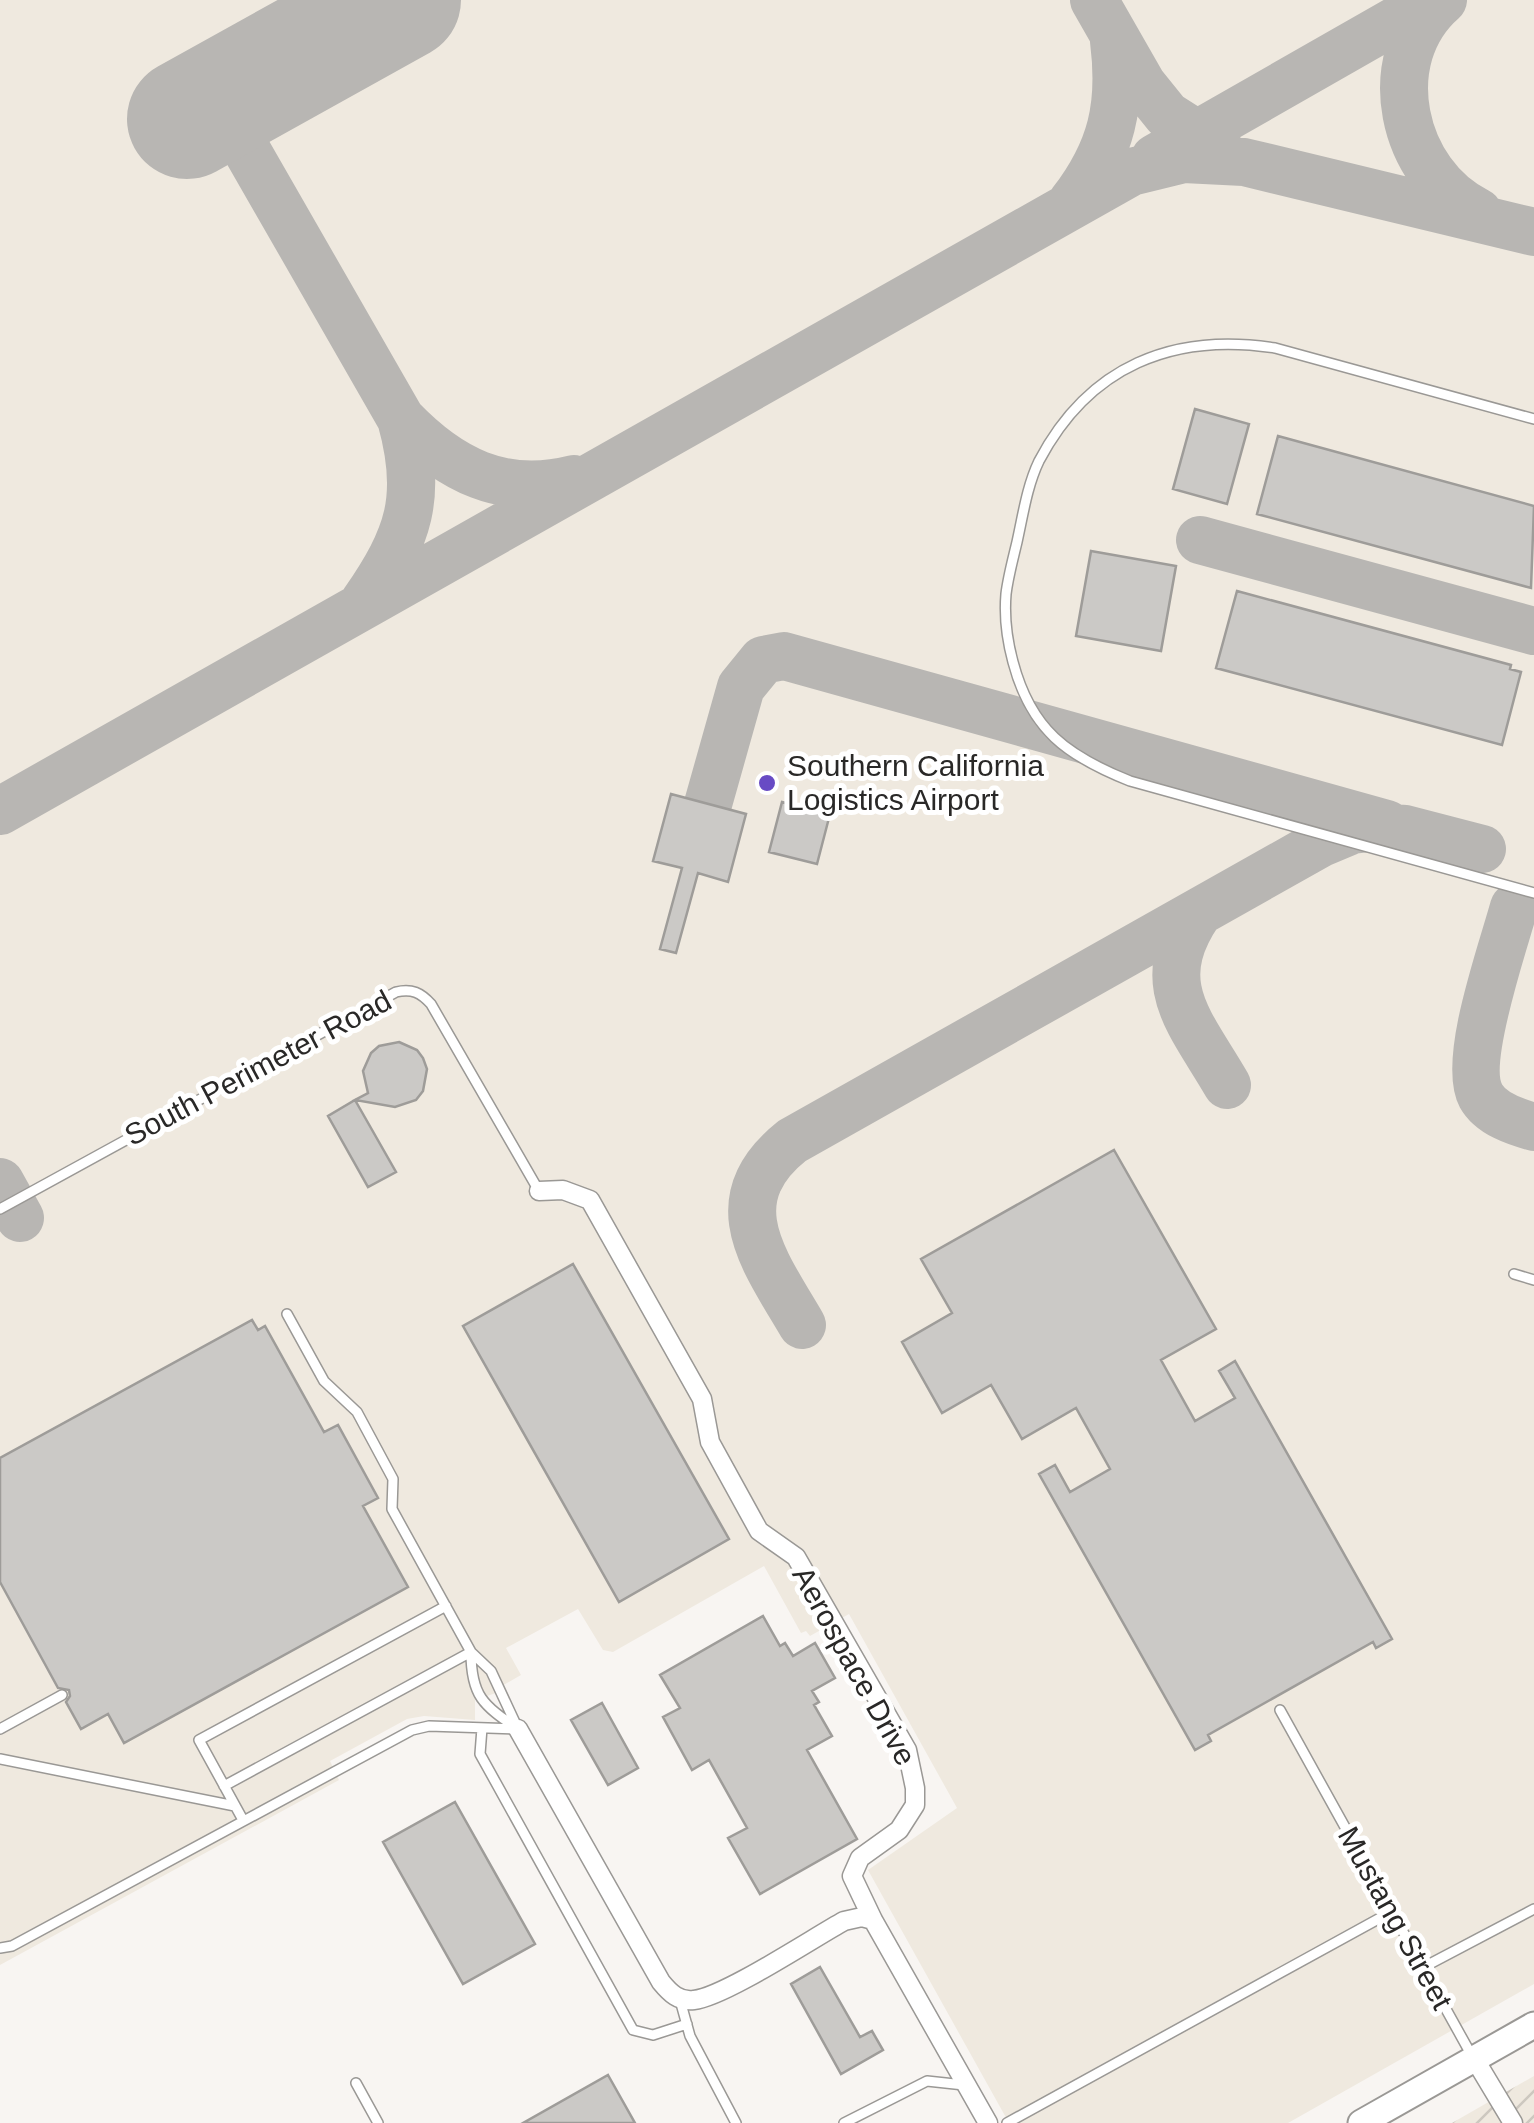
<svg xmlns="http://www.w3.org/2000/svg" width="1534" height="2123" viewBox="0 0 1534 2123" font-family="Helvetica,sans-serif">
  <defs>
    <pattern id="industrial-furrows" width="10" height="10" patternUnits="userSpaceOnUse" patternTransform="scale(2.5)"><rect width="10" height="10" fill="#efe9df"/><path d="M-1 1l2-2M0 10L10 0M9 11l2-2" fill="none" stroke="#cdc8bf"/></pattern>
  </defs>
  <rect width="100%" height="100%" fill="#f8f5f2"/>
  <path fill="#efe9df" d="M0 0H1534V1984L1288 2123H1009L868 1870 957 1808 849 1614 810 1636 806 1631 801 1633 764 1566 613 1652 603 1650 578 1609 506 1648 521 1675 495 1690 496 1693 475 1700V1720L424 1716 407 1719 330 1761 339 1780 0 1965Z"/>
  <path fill="url(#industrial-furrows)" d="M1534 2076V2123H1452Z"/>
  <g fill="none" stroke-linecap="round" stroke-linejoin="round">
    <path stroke="#b8b6b3" stroke-width="48" d="M1094 0 1142 84 1167 115 1219 148
      M1443 0C1375 59 1402 175 1478 212
      M219 102 401 419C450 470 503 497 574 479
      M1155 158 1432 0
      M1072 202C1112 150 1122 105 1114 41
      M1200 540 1534 631
      M364 602C409 537 423 497 401 419
      M708 804 741 687 763 660 784 656 1387 824
      M0 811 1131 172 1184 159 1244 162 1534 232
      M1514 907C1503 948 1462 1061 1481 1096 1491 1114 1516 1122 1534 1127
      M1199 912C1150 984 1190 1021 1227 1085
      M0 1182 20 1218
      M802 1325C764 1260 717 1201 792 1141L1321 843 1352 830 1379 827 1405 829 1482 849"/>
    <path stroke="#b8b6b3" stroke-width="120" d="M187 119 401 0"/>
  </g>
  <path fill="#cbc9c6" stroke="#9e9c99" stroke-width="2.5" d="M1195 409 1249 424 1227 504 1173 489Z
    M1278 436 1534 506 1531 588 1257 514Z
    M1091 551 1176 566 1161 651 1076 636Z
    M1237 591 1511 665 1510 669 1521 672 1502 745 1216 668Z
    M671 794 746 814 728 882 698 873 676 953 660 949 682 868 653 861Z
    M782 802 830 814 817 864 769 852Z
    M399 1042 417 1050 423 1058 427 1069 423 1091 416 1100 395 1107 355 1100 368 1093 363 1071 371 1053 379 1046Z
    M355 1100 396 1172 368 1187 328 1116Z
    M1114 1150 1216 1329 1161 1360 1195 1421 1235 1398 1219 1371 1235 1361 1392 1639 1376 1648 1373 1642 1208 1735 1211 1741 1195 1750 1039 1474 1055 1465 1070 1492 1110 1469 1076 1408 1022 1439 991 1385 942 1413 902 1342 952 1313 921 1259Z
    M573 1264 729 1539 619 1602 463 1326Z
    M252 1320 258 1330 265 1326 324 1432 338 1425 378 1498 363 1506 408 1587 124 1743 108 1714 81 1729 66 1702 70 1696 69 1690 58 1688 0 1582V1458Z
    M763 1616 780 1646 785 1643 793 1656 815 1643 835 1678 812 1691 819 1702 814 1705 832 1736 807 1750 857 1839 760 1894 728 1838 747 1828 709 1760 692 1770 663 1717 680 1708 660 1675Z
    M602 1703 638 1768 608 1785 571 1720Z
    M455 1802 535 1944 463 1984 383 1842Z
    M820 1967 860 2037 872 2031 883 2050 841 2074 791 1984Z
    M608 2075 635 2123H523Z"/>
  <g fill="none" stroke-linecap="round" stroke-linejoin="round">
    <defs>
      <path id="lane" d="M1534 419 1275 348C1173 332 1089 366 1039 461 1027 486 1023 515 1017 542 1013 559 1008 577 1006 594 1004 618 1007 640 1013 662 1031 730 1067 756 1130 781L1534 893
        M0 1209 396 992C412 988 421 993 431 1004L539 1191
        M1514 1274 1534 1280
        M471 1652 491 1671 518 1729C483 1705 471 1696 471 1652Z
        M1280 1710 1472 2056
        M482 1728 480 1754 633 2030 653 2035 687 2024
        M0 1729 62 1695
        M0 1759 235 1806
        M224 1786 471 1652 392 1509 393 1479 357 1412 324 1381 287 1314
        M243 1820 199 1740 446 1606
        M0 1948 12 1946 412 1730 429 1726 517 1729
        M1422 1968 1534 1909
        M680 2000 690 2036 736 2123
        M356 2083 378 2123
        M844 2123 927 2081 964 2085
        M1007 2123 1391 1912"/>
      <path id="street" d="M539 1191 563 1190 590 1200 702 1399 710 1442 759 1531 796 1557 907 1750 915 1788V1805L899 1830 860 1858 852 1876 873 1920 988 2123
        M518 1729 661 1982C670 1993 679 2002 694 2000 724 1997 813 1938 844 1921L862 1917 873 1920
        M1474 2058 1513 2123"/>
      <path id="secondary" d="M1361 2123 1534 2025"/>
    </defs>
    <use href="#lane" stroke="#9a9895" stroke-width="12"/>
    <use href="#street" stroke="#9a9895" stroke-width="21"/>
    <use href="#secondary" stroke="#9a9895" stroke-width="29"/>
    <use href="#lane" stroke="#fff" stroke-width="9"/>
    <use href="#street" stroke="#fff" stroke-width="18"/>
    <use href="#secondary" stroke="#fff" stroke-width="25"/>
  </g>
  <circle fill="#684bc4" stroke="#fff" stroke-width="4" cx="767" cy="783" r="10"/>
  <g text-anchor="middle" stroke-width="10" stroke-linejoin="round" paint-order="stroke">
    <g font-size="30" fill="#292827" stroke="#fff" text-anchor="start">
      <text x="787" y="776">Southern California<tspan x="787" dy="34">Logistics Airport</tspan></text>
    </g>
    <g font-size="30" fill="#292827" stroke="#fff">
      <text transform="translate(258 1068) rotate(-28)" y="10">South Perimeter Road</text>
      <text transform="translate(854 1666) rotate(61)" y="10">Aerospace Drive</text>
      <text transform="translate(1395 1918) rotate(61)" y="10">Mustang Street</text>
    </g>
  </g>
</svg>
